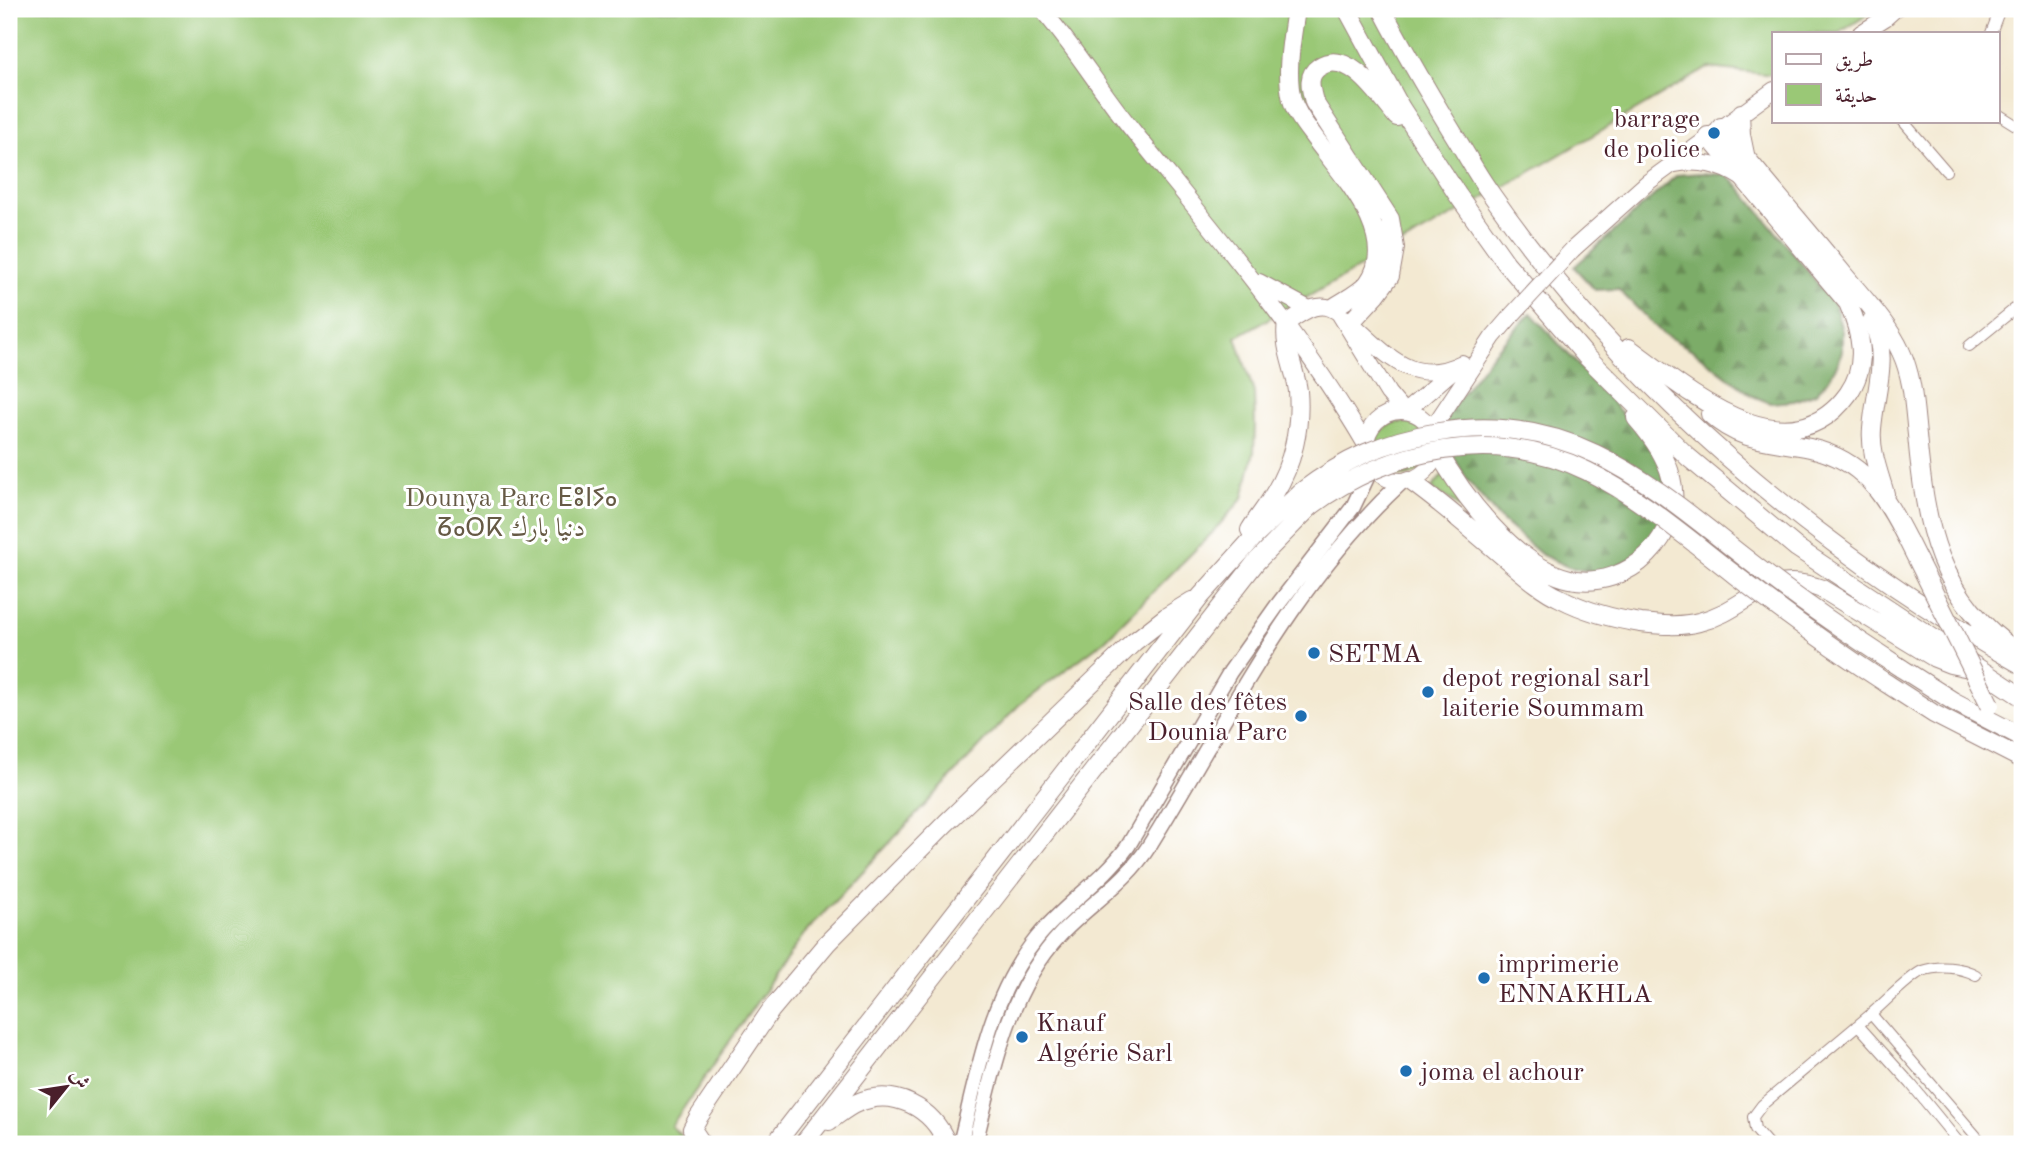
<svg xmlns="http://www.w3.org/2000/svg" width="2031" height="1153" viewBox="0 0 2031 1153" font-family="'Old Standard TT',Amiri,'Noto Sans Tifinagh',serif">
  <defs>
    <pattern id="forest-firs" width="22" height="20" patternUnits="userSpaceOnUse" patternTransform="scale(1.75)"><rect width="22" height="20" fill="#7bac67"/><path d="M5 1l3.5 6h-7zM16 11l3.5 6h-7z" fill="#678b55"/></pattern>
  </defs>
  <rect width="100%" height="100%" fill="#fff"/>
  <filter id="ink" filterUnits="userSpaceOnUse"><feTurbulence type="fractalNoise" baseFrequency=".0143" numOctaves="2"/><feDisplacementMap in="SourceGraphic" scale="14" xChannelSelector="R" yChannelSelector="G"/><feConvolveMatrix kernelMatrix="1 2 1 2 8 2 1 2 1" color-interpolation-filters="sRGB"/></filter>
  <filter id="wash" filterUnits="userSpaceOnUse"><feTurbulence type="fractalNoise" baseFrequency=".00686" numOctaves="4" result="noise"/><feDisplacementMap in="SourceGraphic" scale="28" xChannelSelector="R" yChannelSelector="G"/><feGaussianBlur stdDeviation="1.57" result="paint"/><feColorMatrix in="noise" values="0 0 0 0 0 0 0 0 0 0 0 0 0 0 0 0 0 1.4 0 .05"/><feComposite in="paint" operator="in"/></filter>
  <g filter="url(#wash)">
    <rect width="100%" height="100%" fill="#f3e9d2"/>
    <path fill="#9ac876" stroke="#727450" stroke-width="2" d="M9 9H1876L1839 33H1774V75L1708 68 1532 171 1236 337 1254 393 1255 425 1254 452 1243 498 1211 534 1104 641 1019 705 804 934 671 1126 690 1144H9Z
      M1375 449a27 27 0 1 1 54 0a27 27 0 1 1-54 0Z
      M1445 472 1493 536 1451 500 1431 489Z"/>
    <path fill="url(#forest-firs)" stroke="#626649" stroke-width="2" d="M1701 173 1725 175 1738 185 1835 305 1842 331V351L1838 363 1828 380 1816 393 1794 401 1770 403 1753 396 1691 349 1663 334 1618 289 1595 290 1574 267 1677 175Z
      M1531 313 1636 429 1661 462 1668 508 1644 552 1613 568 1592 572 1568 567 1542 555 1499 518 1467 480 1446 443 1444 429 1450 410 1494 352Z"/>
  </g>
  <g filter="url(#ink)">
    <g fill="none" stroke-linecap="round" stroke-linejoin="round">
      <defs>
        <path id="minor" d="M1991 33 2000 9
          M1998 114 2022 129
          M1903 121 1946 171
          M1969 346 2022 303
          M1871 1014C1883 1004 1910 976 1922 971 1939 965 1961 967 1976 975
          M1858 1025 1911 1084 1960 1144
          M1768 1144 1755 1129 1753 1117 1762 1105 1871 1014 1983 1144"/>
        <path id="secondary" d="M960 1144C978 1073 989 997 1037 938 1064 904 1102 882 1128 846L1230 672 1276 607 1353 507 1372 467
          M975 1144C993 1072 1007 992 1060 935 1089 904 1126 883 1149 846 1230 716 1288 587 1403 481"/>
        <path id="primary" d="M1041 9C1075 47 1101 92 1134 132 1216 234 1300 332 1366 445
          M1861 33 1885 18 1895 9
          M1741 112 1742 135 1747 159
          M1674 164C1699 160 1720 164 1742 178
          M1573 249 1648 182 1774 90
          M1259 282 1309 309
          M1345 318C1383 348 1408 390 1462 363
          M1287 323C1303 312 1320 298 1339 313L1388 393 1403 411
          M1406 411 1456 368
          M1366 446a35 35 0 1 1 70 0a35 35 0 1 1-70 0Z
          M1432 429 1493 337 1511 316"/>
        <path id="motorway" d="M1296 9C1292 38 1285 71 1292 100 1296 114 1306 126 1314 137 1341 174 1402 237 1368 283 1360 293 1343 301 1333 308
          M1347 9 1401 108 1457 194 1506 263 1585 355 1688 457 1797 548 2022 697
          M1382 9C1404 51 1428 92 1453 133 1465 152 1476 173 1489 191 1625 387 1815 549 2022 665
          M1721 127C1761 177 1803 225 1844 275 1863 298 1889 325 1901 352 1913 377 1914 408 1917 435 1925 525 1938 599 2019 653
          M1872 320C1890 357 1875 390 1872 429 1870 451 1879 473 1885 494
          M1351 322 1376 295 1390 276 1395 248 1390 219 1314 102C1311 89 1306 76 1319 67 1349 47 1381 98 1397 117
          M1629 348C1685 389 1787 478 1848 394 1869 364 1861 333 1848 303L1708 136
          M1710 414C1741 443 1772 440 1810 448 1864 460 1885 496 1908 541
          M1436 448C1461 494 1516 567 1570 579 1628 591 1686 536 1671 477 1666 455 1650 434 1636 418
          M1409 480C1443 504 1473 531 1504 557 1522 572 1540 589 1560 598 1585 611 1614 619 1641 623 1660 625 1681 627 1699 622 1749 610 1764 567 1822 589L1935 658 1950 664 1969 668
          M1250 530C1257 518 1267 507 1274 494 1293 464 1301 427 1298 391 1295 368 1283 347 1287 323
          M1901 668 1953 701 2022 737
          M1886 683 1934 714 2022 759
          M829 1121C838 1115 847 1107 857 1103 894 1087 933 1108 947 1144
          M702 1144 692 1129 698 1118 771 1010 827 943 946 823 1134 642 1166 617 1192 601
          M775 1144 1201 596 1255 536 1301 492
          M803 1144 1256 562 1311 506"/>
      </defs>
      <use href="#minor" stroke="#9e847e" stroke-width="12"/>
      <use href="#secondary" stroke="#9e847e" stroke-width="17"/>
      <use href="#primary" stroke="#9e847e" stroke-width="18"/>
      <use href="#motorway" stroke="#9e847e" stroke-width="20"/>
      <use href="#minor" stroke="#fff" stroke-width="10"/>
      <use href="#secondary" stroke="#fff" stroke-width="14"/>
      <use href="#primary" stroke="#fff" stroke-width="16"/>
      <use href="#motorway" stroke="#fff" stroke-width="18"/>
      <defs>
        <path id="primary-bridge" d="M1511 316 1573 249"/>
        <path id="motorway-bridge" d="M1301 492C1345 459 1384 441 1439 432 1580 408 1664 497 1766 574 1810 608 1855 638 1901 668
          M1311 506C1389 448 1496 426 1587 471 1640 497 1687 538 1735 575 1784 613 1834 649 1886 683
          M1908 541 1990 705"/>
      </defs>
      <use href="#primary-bridge" stroke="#9e847e" stroke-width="18" stroke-linecap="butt"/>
      <use href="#motorway-bridge" stroke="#9e847e" stroke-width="20" stroke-linecap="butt"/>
      <use href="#primary-bridge" stroke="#fff" stroke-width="16"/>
      <use href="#motorway-bridge" stroke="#fff" stroke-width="18"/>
    </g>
  </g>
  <g fill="#1f6fb2" stroke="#fff" stroke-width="2.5">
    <circle cx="1714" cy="133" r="7"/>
    <circle cx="1314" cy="653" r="7"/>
    <circle cx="1428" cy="692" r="7"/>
    <circle cx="1301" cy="716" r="7"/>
    <circle cx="1484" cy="978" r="7"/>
    <circle cx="1022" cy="1037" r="7"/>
    <circle cx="1406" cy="1071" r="7"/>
  </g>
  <g text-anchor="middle" stroke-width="6" stroke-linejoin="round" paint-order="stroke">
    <g font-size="26" fill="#4a1f2b" stroke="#fff" text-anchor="start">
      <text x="1700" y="127" text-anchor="end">barrage<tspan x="1700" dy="30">de police</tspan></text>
      <text x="1328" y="662">SETMA</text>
      <text x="1442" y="686">depot regional sarl<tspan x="1442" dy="30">laiterie Soummam</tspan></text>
      <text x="1287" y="710" text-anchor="end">Salle des fêtes<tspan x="1287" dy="30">Dounia Parc</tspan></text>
      <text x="1498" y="972">imprimerie<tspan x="1498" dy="30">ENNAKHLA</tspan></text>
      <text x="1036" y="1031">Knauf<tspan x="1036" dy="30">Algérie Sarl</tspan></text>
      <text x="1420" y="1080">joma el achour</text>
    </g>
    <g font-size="26" fill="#665a45" stroke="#fff">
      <text x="511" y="506">Dounya Parc ⴹⵓⵏⵢⴰ<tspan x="511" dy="30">ⵒⴰⵔⴽ دنيا بارك</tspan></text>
    </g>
  </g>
  <rect width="2031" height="1153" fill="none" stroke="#fff" stroke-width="35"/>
  <rect x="1772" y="32" width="228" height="91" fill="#ffffff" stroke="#b7a5aa" stroke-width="2"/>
  <rect x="1786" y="54" width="35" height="10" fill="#ffffff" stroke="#b7a5aa" stroke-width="2"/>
  <text x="1835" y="66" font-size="21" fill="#4a1f2b">طريق</text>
  <rect x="1786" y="84" width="35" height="21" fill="#9ac876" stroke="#b7a5aa" stroke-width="2"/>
  <text x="1835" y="102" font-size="21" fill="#4a1f2b">حديقة</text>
  <g transform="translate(66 1087) rotate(60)" stroke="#ffffff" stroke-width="5" paint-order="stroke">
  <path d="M0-5L12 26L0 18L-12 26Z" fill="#4a1f2b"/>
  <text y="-10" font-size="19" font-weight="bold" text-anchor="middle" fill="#4a1f2b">ش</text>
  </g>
</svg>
